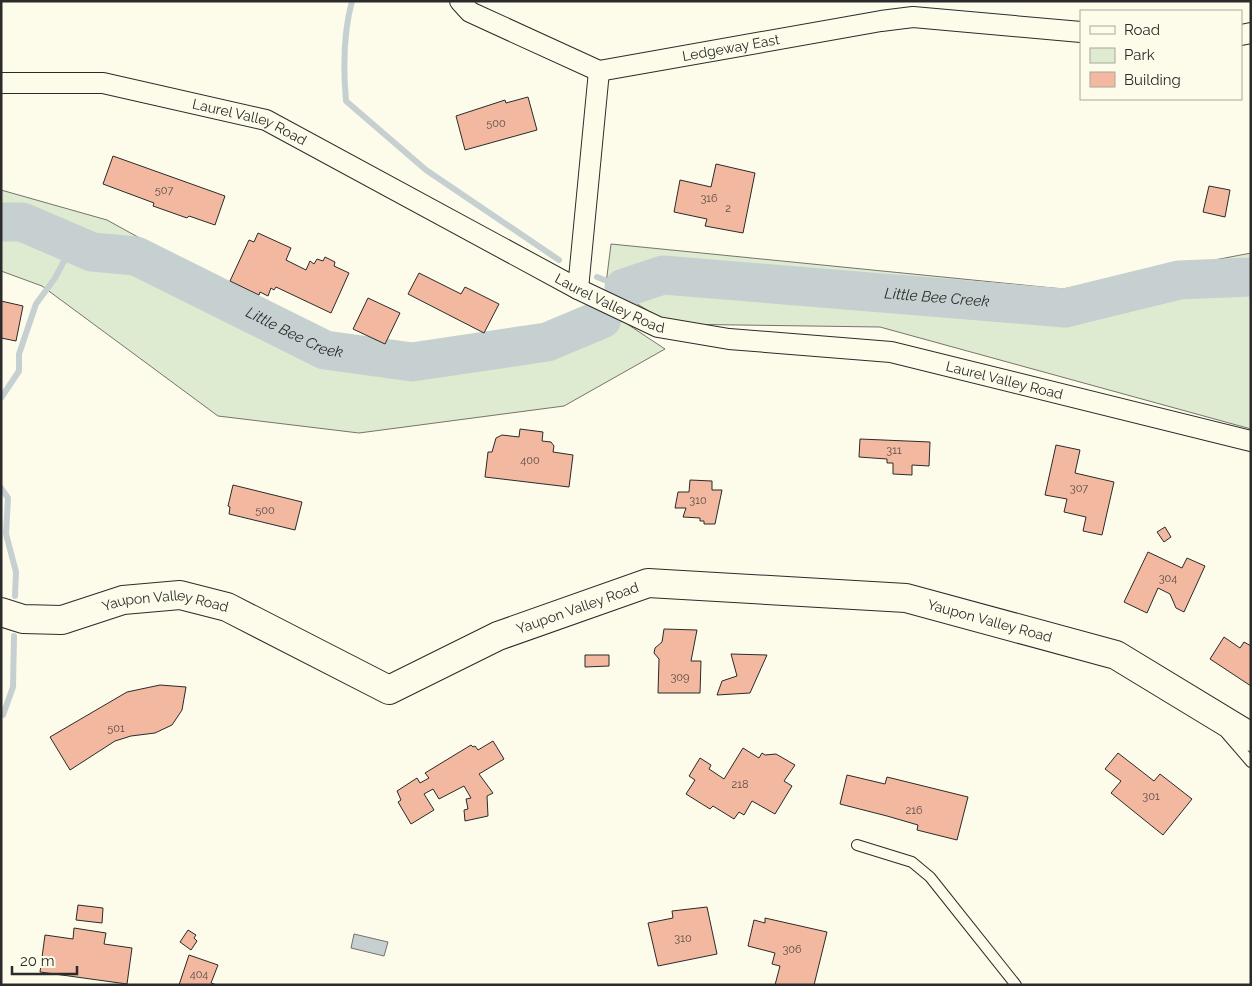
<svg xmlns="http://www.w3.org/2000/svg" width="1252" height="986" viewBox="0 0 1252 986" font-family="Raleway,sans-serif">
  <rect width="100%" height="100%" fill="#fdfbea"/>
  <path fill="#deebd1" stroke="#74746e" d="M1 190 107 220 332 344 412 353 590 327 603 308 665 349 564 406 359 433 218 416 42 286 1 271Z
    M611 244 1063 289 1251 253V429L880 327 669 324 606 284Z"/>
  <path fill="#c7d0d0" stroke="#74746e" d="M354 934 388 942 384 956 351 948Z"/>
  <g fill="none" stroke-linecap="round" stroke-linejoin="round">
    <path stroke="#c7d0d0" stroke-width="6" d="M352 1C343 34 343 67 346 101L426 170 559 260
      M597 277 624 288
      M1 398 19 371V354L36 304 55 278 73 244
      M1 488 8 498 6 534 16 572 15 596
      M3 715 13 687 14 636"/>
    <g stroke="#c7d0d0" stroke-width="39">
      <path id="s1" d="M1 222H22L92 252 136 256 325 350 412 362 547 342 602 319"/>
      <path id="s2" d="M624 288 663 275 1065 308 1179 280 1251 277"/>
    </g>
  </g>
  <path fill="#f2b8a0" stroke="#2b2b2b" d="M528 97 537 130 465 150 456 116 505 100 506 103Z
    M113 156 225 196 215 225 189 216 187 218 153 206 154 203 103 184Z
    M716 164 755 173 743 233 705 226 707 219 674 212 680 180 711 187Z
    M1209 186 1230 190 1225 217 1203 212Z
    M258 233 291 248 286 260 306 270 310 261 314 264 317 259 323 261 325 257 335 262 334 266 349 273 331 313 276 287 274 290 271 288 268 296 260 292 259 295 230 281 249 240 254 242Z
    M419 273 461 294 465 287 499 304 484 333 408 294Z
    M368 298 400 313 385 344 353 329Z
    M1 301 23 306 16 341 1 338Z
    M520 429 543 432 542 441 551 442 554 446 553 452 573 455 569 487 485 477 488 452H492L496 438 502 435 519 437Z
    M860 439 930 442 929 466 912 465V475L893 474V463H887V459L859 457Z
    M1056 445 1080 450 1075 473 1114 482 1102 535 1083 531 1086 517 1064 512 1067 499 1045 495Z
    M690 480 712 481V490H722L715 524H704V521H700V518L683 517 686 508H675L678 492H689Z
    M233 485 302 502 295 530 229 514 230 507 228 506Z
    M1165 527 1171 537 1164 542 1157 532Z
    M1148 552 1182 568 1187 558 1205 566 1184 612 1176 608 1170 594 1158 588 1147 613 1124 602Z
    M664 629 697 630 691 661H701L700 693H658L659 659 654 653 655 648 662 642Z
    M1224 637 1240 648 1244 642 1251 646V686L1210 659Z
    M731 654 767 655 750 693 717 695 722 681 737 676Z
    M585 655H609V666L585 667Z
    M160 685 186 687 182 710 172 725 155 733 131 736 115 741 70 770 50 737 127 692Z
    M493 741 504 759 479 774 493 793 487 796 488 816 465 821 464 810 468 809 466 799 471 798 464 786 439 799 433 789 424 794 434 810 411 824 398 802 401 800 397 791 417 778 420 783 429 778 425 773 471 745 473 747 475 746 478 750Z
    M743 748 759 758 762 753 765 755 776 754 795 765 784 781 792 786 775 814 752 801 744 815 739 812 734 819 713 806 710 809 686 794 695 780 689 776 700 758 711 765 709 769 724 779Z
    M1118 753 1154 781 1160 774 1192 799 1163 835 1111 793 1121 781 1105 769Z
    M847 775 885 784 887 777 968 797 957 840 917 830 918 825 887 816 840 804Z
    M78 905 103 908 102 923 76 920Z
    M707 907 717 954 658 966 648 923 673 918 672 911Z
    M765 918 827 932 814 985H775L780 966 772 964 775 953 748 946 754 920 765 923Z
    M74 928 106 933 104 944 132 948 127 984 40 972 45 935 73 939Z
    M188 930 196 935 194 938 197 941 191 950 180 942Z
    M189 955 218 965 211 983 217 985H179Z"/>
  <g fill="none" stroke-linecap="round" stroke-linejoin="round">
    <defs>
      <path id="lane" d="M1226 733 1251 762
        M857 845 912 862 930 877 1016 985"/>
      <g id="street">
        <path d="M460 1 470 12 599 71"/>
        <path d="M1241 35 1251 33"/>
        <path id="s3" d="M599 71 881 21 913 17 1081 32"/>
        <path id="s4" d="M1 83H103L266 120 578 289 658 327 729 339 891 352 1251 441"/>
        <path d="M578 289 599 71"/>
      </g>
      <g id="secondary">
        <path id="s5" d="M1 612 23 619 62 620 123 600 180 595 227 607 389 690 498 636 648 583 906 598 1116 655 1251 737"/>
      </g>
    </defs>
    <use href="#lane" stroke="#2b2b2b" stroke-width="12"/>
    <use href="#street" stroke="#2b2b2b" stroke-width="22"/>
    <use href="#secondary" stroke="#2b2b2b" stroke-width="30"/>
    <use href="#lane" stroke="#fdfbea" stroke-width="10"/>
    <use href="#street" stroke="#fdfbea" stroke-width="20"/>
    <use href="#secondary" stroke="#fdfbea" stroke-width="28"/>
  </g>
  <g text-anchor="middle" stroke-width="4" stroke-linejoin="round" paint-order="stroke">
    <g font-size="11" fill="#5d4e48">
      <text x="496" y="127">500</text>
      <text x="164" y="194">507</text>
      <text x="709" y="202">316</text>
      <text x="728" y="212">2</text>
      <text x="894" y="454">311</text>
      <text x="530" y="464">400</text>
      <text x="1079" y="492">307</text>
      <text x="698" y="504">310</text>
      <text x="265" y="514">500</text>
      <text x="1168" y="582">304</text>
      <text x="680" y="681">309</text>
      <text x="116" y="732">501</text>
      <text x="740" y="788">218</text>
      <text x="1151" y="800">301</text>
      <text x="914" y="814">216</text>
      <text x="683" y="942">310</text>
      <text x="792" y="953">306</text>
      <text x="199" y="978">404</text>
    </g>
    <g font-size="14" fill="#2b2b2b" stroke="#fdfbea">
      <text dy="5" stroke="none"><textPath href="#s3" startOffset="134">Ledgeway East</textPath></text>
      <text dy="5" stroke="none"><textPath href="#s4" startOffset="254">Laurel Valley Road</textPath></text>
      <text dy="5" stroke="none"><textPath href="#s4" startOffset="659">Laurel Valley Road</textPath></text>
      <text dy="5" stroke="none"><textPath href="#s4" startOffset="1064">Laurel Valley Road</textPath></text>
      <text dy="5" stroke="none"><textPath href="#s5" startOffset="620">Yaupon Valley Road</textPath></text>
      <text dy="5" stroke="none"><textPath href="#s5" startOffset="169">Yaupon Valley Road</textPath></text>
      <text dy="5" stroke="none"><textPath href="#s5" startOffset="1040">Yaupon Valley Road</textPath></text>
    </g>
    <g font-size="15" font-style="italic" fill="#2b2b2b" stroke="#fdfbea">
      <text dy="5" stroke="none"><textPath href="#s2" startOffset="316">Little Bee Creek</textPath></text>
      <text dy="5" stroke="none"><textPath href="#s1" startOffset="318">Little Bee Creek</textPath></text>
    </g>
  </g>
  <rect width="1252" height="986" fill="none" stroke="#2b2b2b" stroke-width="5"/>
  <rect x="1080" y="10" width="162" height="90" fill="#fdfbea" stroke="#a9a89e"/>
  <rect x="1090" y="26" width="25" height="8" fill="#fdfbea" stroke="#a9a89e"/>
  <text x="1124" y="35" font-size="15" fill="#2b2b2b">Road</text>
  <rect x="1090" y="48" width="25" height="15" fill="#deebd1" stroke="#a9a89e"/>
  <text x="1124" y="60" font-size="15" fill="#2b2b2b">Park</text>
  <rect x="1090" y="72" width="25" height="15" fill="#f2b8a0" stroke="#a9a89e"/>
  <text x="1124" y="85" font-size="15" fill="#2b2b2b">Building</text>
  <path d="M12 966v8h65v-8" fill="none" stroke="#2b2b2b" stroke-width="2.5"/>
  <text x="20" y="966" font-size="15" fill="#2b2b2b" stroke="#fdfbea" stroke-width="4" paint-order="stroke">20 m</text>
</svg>
